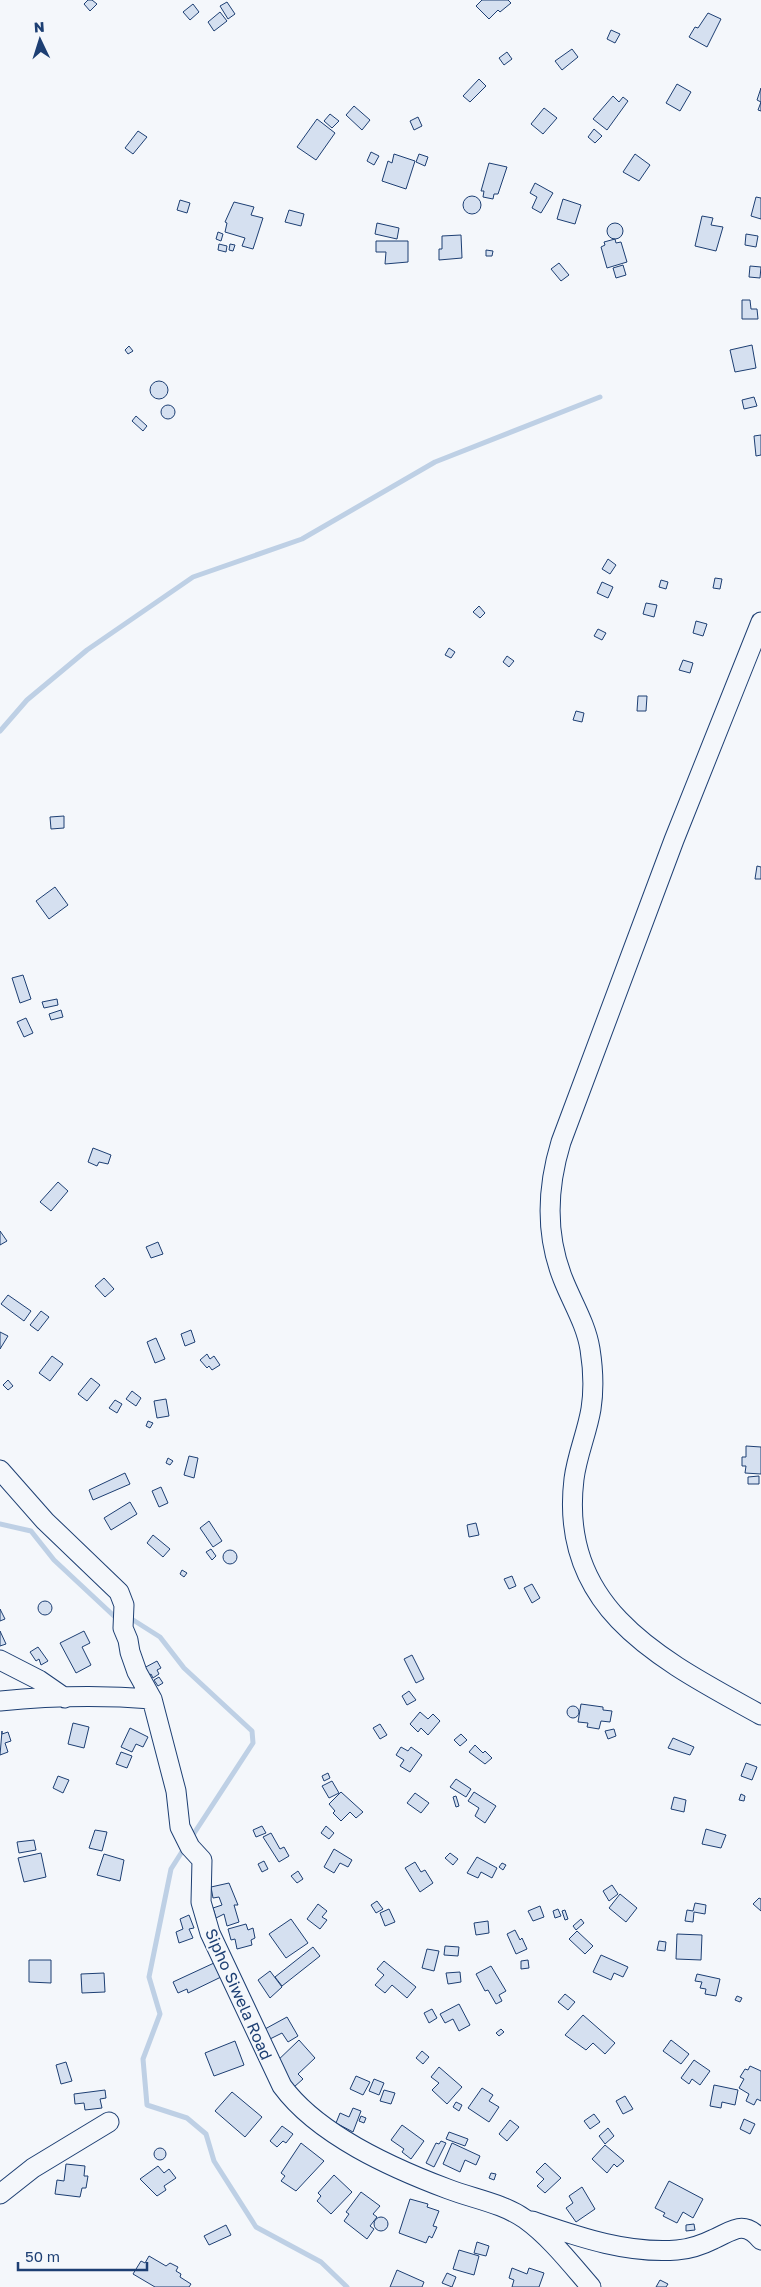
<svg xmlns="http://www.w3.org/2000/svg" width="761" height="2287" viewBox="0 0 761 2287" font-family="'Golos Text',sans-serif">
  <rect width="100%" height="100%" fill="#f4f7fb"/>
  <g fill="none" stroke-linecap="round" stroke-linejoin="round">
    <path stroke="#bed0e5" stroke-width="5" d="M0 731 27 700 87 650 193 577 302 539 435 462 600 397
      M0 1524 31 1531 54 1560 114 1616 130 1618 160 1637 184 1668 252 1731 253 1743 191 1838
      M185 1847 171 1869 149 1977 160 2014 143 2059 147 2105 187 2118 206 2134 214 2161 256 2227 321 2262 347 2287"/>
  </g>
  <path fill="#d5e0f0" stroke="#1d3f73" d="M88 0H92L97 4 90 11 84 4Z
    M482 0H508L511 3 500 12 498 10 489 19 476 6Z
    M227 2 235 14 228 19 220 6Z
    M193 4 199 12 190 20 183 12Z
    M220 12 227 21 214 31 208 22Z
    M708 13 721 19 707 47 689 37 695 27 698 28Z
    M611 30 620 34 615 43 607 39Z
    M572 49 578 57 562 70 555 61Z
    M507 52 512 59 504 65 499 58Z
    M479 79 486 86 470 102 463 96Z
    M677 84 691 92 680 111 666 103Z
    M761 88V111L758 110 761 102 757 100Z
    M613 96 619 102 623 97 628 101 607 130 593 119Z
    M354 106 370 120 362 130 346 115Z
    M544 108 557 118 543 134 531 124Z
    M330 114 339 121 332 128 324 121Z
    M418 117 422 126 414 130 410 121Z
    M317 119 335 133 316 160 297 147Z
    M594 129 602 136 595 143 588 137Z
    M138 131 147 137 133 154 125 148Z
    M371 152 379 156 374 165 367 161Z
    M394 154 415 161 406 189 382 181 388 161 392 163Z
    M419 154 428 157 425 166 416 162Z
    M635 154 650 165 639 181 623 172Z
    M489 163 507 167 498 194H494L493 199 483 197 484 191H481Z
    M535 183 553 193 541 213 532 208 537 197 530 193Z
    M463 205a9 9 0 1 1 18 0a9 9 0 1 1-18 0Z
    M756 197 761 198V219L751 216Z
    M563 199 581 205 575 224 557 219Z
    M180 200 190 203 187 213 177 210Z
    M234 202 254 207 251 215 263 218 253 249 242 246 245 238 225 232 227 223 225 222Z
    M289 210 304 214 301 226 285 222Z
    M702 216 713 218 711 225 723 227 716 251 695 246Z
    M607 231a8 8 0 1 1 16 0a8 8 0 1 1-16 0Z
    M377 223 399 228 397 239 375 234Z
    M218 232 223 234 221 241 216 239Z
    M746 234 758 236 756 247 745 245Z
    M461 235 462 258 439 260V249H442V236Z
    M615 239 616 243 621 242 627 262 607 268 601 247 605 245 604 242Z
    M376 241H408V262L385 264 386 252H376Z
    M219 244 227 246 226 252 218 250Z
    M230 244 235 245 233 251 229 250Z
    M486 250 493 251 492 256H486Z
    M559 263 569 275 561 281 551 269Z
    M623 265 626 275 616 278 613 268Z
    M750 266 761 267 760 278 749 277Z
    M742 300H750L751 309H757L758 319H742Z
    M752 345 756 368 735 372 730 350Z
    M129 346 133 351 128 354 125 350Z
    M150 390a9 9 0 1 1 18 0a9 9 0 1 1-18 0Z
    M754 397 757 406 744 409 742 400Z
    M161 412a7 7 0 1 1 14 0a7 7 0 1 1-14 0Z
    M136 416 147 426 143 431 132 421Z
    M761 435V455L756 456 754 436Z
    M608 559 616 565 610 574 602 569Z
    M715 578 722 579 720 589 713 588Z
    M661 580 668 582 666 589 659 587Z
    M602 582 613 587 608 598 597 593Z
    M646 603 657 605 654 617 643 614Z
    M479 606 485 613 480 618 473 612Z
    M696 621 707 624 703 636 693 633Z
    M598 629 606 633 602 640 594 636Z
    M449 648 455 652 451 658 445 655Z
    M507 656 514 661 509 667 503 662Z
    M683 660 693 663 690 673 679 670Z
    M638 696H647L646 711H637Z
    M576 711 584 713 582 722 573 720Z
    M64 816V828L51 829 50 817Z
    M757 866 761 867V879H755Z
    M55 887 68 905 49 919 36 901Z
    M23 975 31 999 20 1003 12 978Z
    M57 999 58 1005 44 1008 42 1002Z
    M61 1010 63 1017 51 1020 49 1014Z
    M26 1018 33 1033 24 1037 17 1022Z
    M93 1148 111 1155 108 1164 99 1162 97 1166 88 1162Z
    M58 1182 68 1191 51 1211 40 1202Z
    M0 1231 7 1241 0 1245Z
    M158 1242 163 1254 151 1258 146 1247Z
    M104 1278 114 1289 105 1297 95 1286Z
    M8 1295 31 1311 24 1321 1 1304Z
    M41 1311 49 1317 38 1331 30 1325Z
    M191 1330 195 1342 185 1346 181 1334Z
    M0 1332 8 1336 0 1349Z
    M156 1338 165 1359 155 1363 147 1342Z
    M207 1354 210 1359 214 1356 220 1365 212 1370 209 1366 207 1368 200 1360Z
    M52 1356 63 1364 50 1381 39 1373Z
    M91 1378 100 1385 87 1401 78 1394Z
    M8 1380 13 1386 8 1390 3 1385Z
    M132 1391 141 1398 136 1406 126 1399Z
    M166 1399 169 1416 157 1418 154 1401Z
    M115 1400 122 1404 117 1413 109 1408Z
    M148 1421 153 1423 150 1428 146 1426Z
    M746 1446 761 1447V1474L745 1473 746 1466H742V1457H746Z
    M189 1456 198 1458 194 1478 184 1475Z
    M168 1458 173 1461 170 1465 166 1463Z
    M125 1473 130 1484 93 1500 89 1490Z
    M759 1476V1484H748V1477Z
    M161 1487 168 1503 159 1507 152 1491Z
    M130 1502 137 1514 111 1530 104 1518Z
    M209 1521 222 1541 213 1547 200 1528Z
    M476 1523 479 1535 469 1537 467 1525Z
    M153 1535 170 1549 163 1557 147 1543Z
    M211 1549 216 1556 212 1560 206 1552Z
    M223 1557a7 7 0 1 1 14 0a7 7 0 1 1-14 0Z
    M182 1570 187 1573 184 1577 180 1574Z
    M512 1576 516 1586 509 1589 504 1579Z
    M532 1584 540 1598 532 1603 524 1588Z
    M38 1608a7 7 0 1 1 14 0a7 7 0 1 1-14 0Z
    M0 1609 5 1619 0 1621Z
    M0 1631 6 1644 0 1646Z
    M84 1631 90 1643 82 1647 91 1665 76 1673 60 1643Z
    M38 1647 48 1661 41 1665 39 1659 36 1661 30 1652Z
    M412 1655 424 1679 416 1683 404 1659Z
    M157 1661 161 1668 157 1670 159 1674 153 1678 151 1674 148 1676 144 1668Z
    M159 1677 163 1683 158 1686 154 1680Z
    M409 1691 416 1700 407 1705 402 1696Z
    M581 1704 603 1707V1710L612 1711 610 1722 601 1721 599 1729 587 1727 588 1723 578 1722Z
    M567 1712a6 6 0 1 1 12 0a6 6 0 1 1-12 0Z
    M420 1712 428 1719 433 1714 440 1721 428 1735 421 1728 418 1732 410 1724Z
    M73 1723 89 1727 84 1748 68 1744Z
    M380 1724 387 1735 380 1739 373 1728Z
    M130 1728 148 1737 143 1747 136 1744 132 1752 121 1747Z
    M614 1729 616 1736 608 1739 605 1731Z
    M2 1731V1734L8 1732 11 1741 5 1743 8 1752 0 1755Z
    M461 1734 467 1740 460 1746 454 1740Z
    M673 1738 694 1747 690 1755 668 1748Z
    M475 1745 483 1753 485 1751 492 1758 485 1764 469 1752Z
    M401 1747 408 1751 411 1747 422 1755 410 1772 400 1766 404 1760 396 1755Z
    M121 1752 132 1756 127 1768 116 1764Z
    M746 1763 757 1767 752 1780 741 1776Z
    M328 1773 330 1778 324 1781 322 1776Z
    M58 1776 69 1780 63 1793 53 1788Z
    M456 1779 471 1789 466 1797 450 1787Z
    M332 1781 339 1793 329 1798 322 1786Z
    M341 1792 363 1812 356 1818 350 1812 341 1821 333 1813 335 1811 329 1804Z
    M474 1792 496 1806 485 1823 475 1816 479 1808 468 1801Z
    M415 1793 429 1803 421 1813 407 1803Z
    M741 1794 745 1796 744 1801 739 1800Z
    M456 1796 459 1806 456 1807 453 1797Z
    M674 1797 686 1800 684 1812 671 1809Z
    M262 1826 266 1833 256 1837 253 1830Z
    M326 1826 334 1833 329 1839 321 1833Z
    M706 1829 726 1835 721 1848 702 1844Z
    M95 1830 107 1832 102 1851 89 1848Z
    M271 1833 280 1849 284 1847 289 1856 279 1862 263 1837Z
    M34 1840 36 1850 19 1853 17 1842Z
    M334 1849 352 1860 348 1867 340 1863 334 1873 324 1867Z
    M41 1853 46 1877 24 1882 18 1858Z
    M450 1853 458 1859 453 1865 445 1858Z
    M104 1854 124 1860 120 1881 97 1875Z
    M477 1857 497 1868 492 1878 481 1872 478 1878 467 1873Z
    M264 1861 268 1869 262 1872 258 1864Z
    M415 1862 421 1872 425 1870 433 1883 420 1892 405 1868Z
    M502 1863 506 1865 503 1870 499 1867Z
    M298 1871 303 1879 297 1883 291 1876Z
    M229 1883 238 1905H234L239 1922 227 1926 224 1914 216 1918 213 1908 222 1905 219 1897 213 1898 211 1887Z
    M612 1885 618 1894 609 1901 603 1891Z
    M620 1894 637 1908 626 1922 609 1908Z
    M759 1898 761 1899V1911L753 1904Z
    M377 1901 383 1909 376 1913 371 1905Z
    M695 1903 706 1905 705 1914 694 1912 693 1922 685 1921 687 1910 693 1911Z
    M318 1904 327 1911 322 1917 327 1920 320 1929 307 1919Z
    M540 1906 544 1917 533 1921 528 1911Z
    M389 1909 395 1922 385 1926 380 1913Z
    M558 1909 561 1916 555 1918 553 1911Z
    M565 1910 568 1919 565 1920 562 1911Z
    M189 1915 194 1928 189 1929 193 1938 179 1943 176 1932 183 1929 180 1919Z
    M291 1919 308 1943 286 1958 269 1934Z
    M581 1919 584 1923 576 1930 573 1926Z
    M488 1921 489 1933 476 1935 474 1923Z
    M246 1924 248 1930 253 1928 255 1938 251 1940 252 1945 237 1949 235 1939 231 1940 228 1929Z
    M515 1930 520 1940 522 1938 527 1949 516 1954 507 1934Z
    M577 1931 593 1946 585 1954 569 1939Z
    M677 1934 702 1935 701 1960 676 1959Z
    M659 1941 666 1942 665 1951 657 1950Z
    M445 1946 459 1947 458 1956 444 1955Z
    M313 1947 320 1956 282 1986 275 1977Z
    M427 1949 439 1951 434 1971 422 1968Z
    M601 1955 628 1967 623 1977 614 1973 611 1980 593 1972Z
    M29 1960H51V1983L29 1982Z
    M528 1960 529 1968 521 1969V1961Z
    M384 1961 416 1987 407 1998 392 1985 385 1993 375 1985 384 1975 377 1969Z
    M214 1963 221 1977 188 1993 187 1989 178 1993 173 1982Z
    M491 1966 506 1991 499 1995 502 2001 496 2004 488 1990 485 1991 476 1974Z
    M270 1971 282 1987 270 1998 258 1980Z
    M460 1972 461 1982 448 1984 446 1973Z
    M104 1973 105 1992 82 1993 81 1974Z
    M697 1974 720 1979 716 1996 705 1994 706 1989 700 1988 702 1982 695 1981Z
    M565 1994 575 2002 568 2010 558 2002Z
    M737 1996 742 1998 740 2002 735 2000Z
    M459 2004 470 2025 459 2031 453 2019 445 2023 440 2014Z
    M432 2009 437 2018 429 2023 424 2013Z
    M583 2015 615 2043 605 2054 593 2043 586 2050 565 2035Z
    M287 2017 298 2036 288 2042 282 2033 270 2039 265 2029Z
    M501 2029 504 2032 499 2036 496 2033Z
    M299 2040 315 2058 298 2074 303 2079 294 2087 273 2065Z
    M671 2040 689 2054 681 2064 663 2051Z
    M235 2041 244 2065 214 2076 205 2053Z
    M422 2051 429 2057 423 2064 416 2058Z
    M694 2060 710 2071 700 2085 692 2079 689 2084 681 2078Z
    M66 2062 72 2081 61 2084 56 2065Z
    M750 2066 761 2071V2101L757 2099 754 2105 746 2101 749 2094 739 2088 744 2079 740 2077 745 2069 748 2070Z
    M439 2067 462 2087 447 2104 432 2090 439 2083 431 2077Z
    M356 2076 370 2082 363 2095 350 2089Z
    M374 2079 384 2083 379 2095 369 2091Z
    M714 2085 738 2090 735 2105 722 2102 721 2108 710 2106Z
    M482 2088 493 2095 489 2101 499 2107 489 2122 468 2108Z
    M105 2090 106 2098 100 2099 102 2108 85 2110 84 2103 75 2104 74 2094Z
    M384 2090 395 2093 391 2104 380 2101Z
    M232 2092 262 2117 245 2137 215 2111Z
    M625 2096 633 2109 623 2114 616 2101Z
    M456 2102 462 2105 459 2111 453 2107Z
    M353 2108 361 2111 353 2132 336 2123 340 2113 349 2117Z
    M594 2114 600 2122 590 2129 584 2121Z
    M361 2116 366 2118 364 2123 359 2121Z
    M744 2119 755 2124 750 2134 740 2129Z
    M510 2120 519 2127 507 2141 499 2134Z
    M402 2125 424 2141 411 2159 402 2152 404 2149 391 2140Z
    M282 2126 293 2134 286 2143 283 2141 277 2147 270 2141Z
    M608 2128 614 2136 605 2144 599 2136Z
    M449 2132 468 2139 465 2146 446 2139Z
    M441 2141 446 2143 434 2167 426 2163 436 2143 439 2144Z
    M301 2143 324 2161 296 2191 281 2181 285 2176 281 2173Z
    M452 2143 480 2156 476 2165 465 2160 460 2172 443 2164Z
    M605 2145 624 2161 617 2167 614 2164 607 2173 592 2159Z
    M154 2154a6 6 0 1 1 12 0a6 6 0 1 1-12 0Z
    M545 2163 561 2178 545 2193 537 2186 544 2179 536 2172Z
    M66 2164 85 2166 84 2176H88L86 2188H82L80 2197 55 2194 57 2180 64 2181Z
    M158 2166 164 2173 169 2169 176 2178 164 2186 166 2190 157 2196 140 2179Z
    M491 2173 496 2174 494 2180 489 2178Z
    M334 2175 352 2192 331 2214 317 2201 321 2196 318 2193Z
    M669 2181 703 2199 693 2218 683 2212 677 2223 663 2216 665 2213 655 2208Z
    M582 2187 595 2209 576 2222 566 2208 573 2203 569 2196Z
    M361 2192 380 2206 373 2214 377 2217 370 2226 374 2229 367 2239 344 2221 349 2214 346 2212Z
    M410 2199 428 2204 427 2207 439 2211 433 2226 437 2227 432 2238 429 2236 426 2243 399 2233Z
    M374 2224a7 7 0 1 1 14 0a7 7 0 1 1-14 0Z
    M694 2224 695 2230 686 2231V2225Z
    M226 2225 231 2235 209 2245 204 2236Z
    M477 2242 489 2246 486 2256 474 2253Z
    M459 2250 479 2256 474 2275 453 2269Z
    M149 2256 166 2266 170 2263 178 2267 176 2271 181 2274 180 2277 191 2284 189 2287H155L133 2274 141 2261 145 2263Z
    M512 2268 527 2274 529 2268 544 2273 539 2287H512L514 2280 509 2278Z
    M397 2270 424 2282 422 2287H390Z
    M447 2273 456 2277 452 2287 442 2283Z
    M660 2280 668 2284 666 2287H656Z"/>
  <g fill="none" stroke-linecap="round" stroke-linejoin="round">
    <defs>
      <path id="minor" d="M761 622 674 840 561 1142C547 1188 545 1234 563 1279 572 1302 586 1324 590 1349 593 1368 594 1390 591 1409 587 1433 577 1455 574 1479 558 1611 664 1661 761 1715
        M0 1470 45 1521 119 1592 124 1605 123 1628 128 1640 130 1652 137 1672 152 1699 176 1791 180 1827 190 1847 202 1860 201 1902 210 1933 282 2086C318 2135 392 2168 448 2189 474 2199 502 2203 525 2219 550 2237 571 2264 591 2287
        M0 1660 39 1680 65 1698
        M0 1701C50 1696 102 1695 152 1699
        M0 2194 33 2168 109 2122
        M532 2221C579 2237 627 2254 677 2250 691 2249 702 2245 714 2239 732 2231 744 2219 761 2240"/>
    </defs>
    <use href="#minor" stroke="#1d3f73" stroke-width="21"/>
    <use href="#minor" stroke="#f4f7fb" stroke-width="19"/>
  </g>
  <g text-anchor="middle" stroke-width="4" stroke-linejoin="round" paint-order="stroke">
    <g font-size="16" fill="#1d3f73" stroke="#f4f7fb">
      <text transform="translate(239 1994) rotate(66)" y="6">Sipho Siwela Road</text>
    </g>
  </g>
  <g transform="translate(40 40) rotate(356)" stroke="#f4f7fb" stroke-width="4" paint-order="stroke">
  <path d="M0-4L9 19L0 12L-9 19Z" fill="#1d3f73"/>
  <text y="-8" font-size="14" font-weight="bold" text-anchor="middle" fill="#1d3f73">N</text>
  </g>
  <path d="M18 2262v8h129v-8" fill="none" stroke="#1d3f73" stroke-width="2.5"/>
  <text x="25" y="2262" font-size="15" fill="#1d3f73" stroke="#f4f7fb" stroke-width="4" paint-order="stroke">50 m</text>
</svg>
